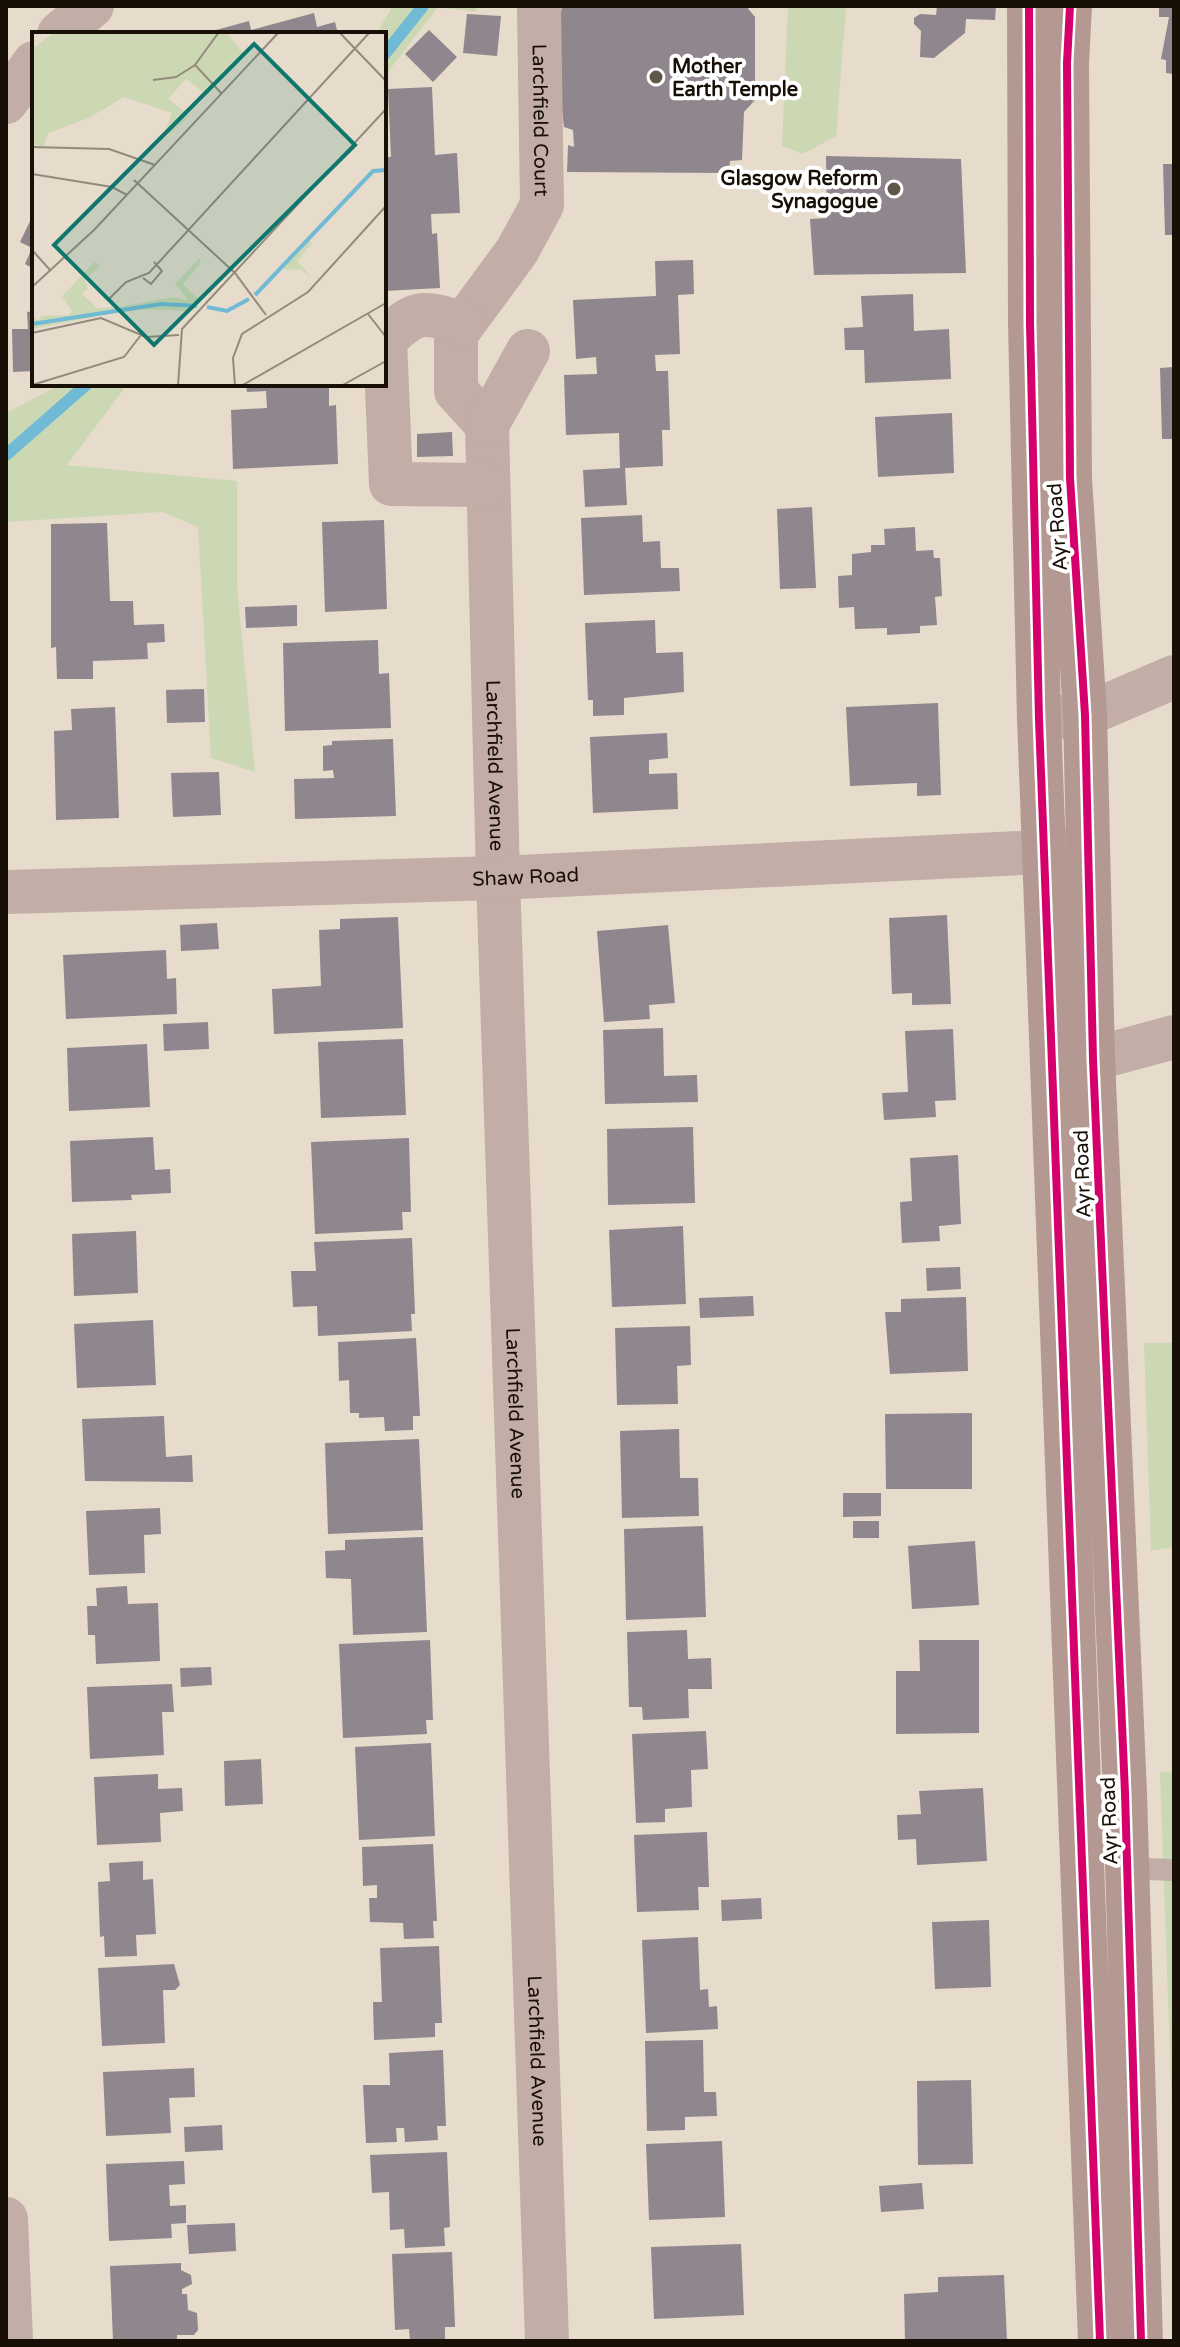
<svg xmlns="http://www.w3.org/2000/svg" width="1180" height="2347" viewBox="0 0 1180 2347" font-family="'Varela Round',sans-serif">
  <rect width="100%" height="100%" fill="#e7dccb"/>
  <path fill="#ccd8b3" d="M393 6H477L476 12 438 7 384 77V34H376Z
    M788 6H846L836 136 803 154 782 146Z
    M62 384H181L177 389 127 385 67 465 237 481V587L255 772 211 758 198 527 163 512 6 522V413Z
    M1144 1343H1174V1547L1151 1551Z
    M1174 1771V2170L1160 1772Z"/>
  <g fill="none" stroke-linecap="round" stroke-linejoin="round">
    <path stroke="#71bad6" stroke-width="12" d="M384 55 423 6
      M6 455 87 384"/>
  </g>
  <path fill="#8f878d" d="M562 6H746L755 17V100L744 112 742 160 730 161 729 173 567 172 568 145 574 147 573 130 564 127 555 54Z
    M937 6H996L995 20 966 19 965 33 934 58 920 57 921 31 914 24V18L920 14 936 15Z
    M1159 6H1174V74L1166 73V60L1161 59 1169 17H1159Z
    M314 13 317 27 335 22 338 34H217L216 30 249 21 251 30Z
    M467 14 501 16 497 56 463 53Z
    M429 30 457 57 433 82 405 54Z
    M432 87 435 155 457 153 460 213 431 214 432 234 437 233 440 288 384 291V157H391L388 89Z
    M826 156 961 159 966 273 814 275 810 219 827 218Z
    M1163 164H1174V235H1165Z
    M34 213V269L25 264 32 248 20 242Z
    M693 260 694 294 678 295 680 354 655 355 656 371H668L670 430H662L663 466 625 468 627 505 585 507 583 470 620 468 619 433 566 435 564 375 597 374 596 357 576 359 573 300 656 296 655 261Z
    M913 294 914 331 949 329 951 379 865 383 864 350H845L844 328 863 327 861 296Z
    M34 311V371L13 372 12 329H28L27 312Z
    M1174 367V439H1162L1160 368Z
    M246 384H359L329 388V406L336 405 338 464 233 469 231 410 267 408 266 391 247 392Z
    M952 413 954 473 878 477 875 417Z
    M452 432 453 456 417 457V434Z
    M812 507 816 588 780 589 777 509Z
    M642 515 643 542 660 541 661 568H679L680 591 584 595 581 518Z
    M384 520 387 609 325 612 322 522Z
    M107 523 110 601H133L134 625 164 624 165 642 147 643 148 659 93 661V679H57L56 647 51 648V524Z
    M915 527 916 551 933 550 934 558H940L942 596 935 597 937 625 920 626V633L887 635V628L855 629 854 607 839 608 838 576 852 575V554L871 552V545H885L884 529Z
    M297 605V626L246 628 245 607Z
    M655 620 656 653 683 652 684 692 624 698V715L593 716V700H588L585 623Z
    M378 640 379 674 389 673 391 728 285 731 283 643Z
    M204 689 205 722 167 723 166 690Z
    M938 703 941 795 917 796V783L850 786 846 707Z
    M115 707 119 818 56 820 54 731 72 730 71 709Z
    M667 733 668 758 649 760V774L677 773 678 809 593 813 590 737Z
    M393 739 396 816 295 819 294 779 334 778 333 770 323 771V746L332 745V741Z
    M219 772 221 815 173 817 171 773Z
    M947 915 951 1004 912 1005V993L892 994 889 918Z
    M398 917 403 1028 274 1034 272 989 321 986 319 930 340 929V919Z
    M217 923 219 949 181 951 180 925Z
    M668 925 675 1003 649 1005 650 1019 604 1022 597 931Z
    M166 950 167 979 176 978 177 1014 66 1019 63 955Z
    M208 1022 209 1049 164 1051 163 1024Z
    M663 1028 664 1076 697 1075 698 1102 605 1104 603 1030Z
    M953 1029 956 1100 935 1101 936 1117 884 1120 882 1093 908 1092 905 1031Z
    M403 1039 406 1115 321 1118 318 1042Z
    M147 1044 150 1107 69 1111 67 1048Z
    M693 1127 695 1203 608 1205 607 1129Z
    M153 1137 155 1170 170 1169 171 1193 131 1195 132 1200 72 1202 70 1141Z
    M409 1138 411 1212H402L403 1230 315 1234 311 1142Z
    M958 1155 961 1224 939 1226 940 1241 902 1243 900 1202 912 1201 910 1158Z
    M683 1226 686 1304 612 1307 609 1230Z
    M136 1231 138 1293 74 1296 72 1234Z
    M412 1238 415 1314H411L412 1331 318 1336 317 1306 293 1307 291 1271H316L314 1242Z
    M960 1267 961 1289 927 1291 926 1268Z
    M753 1296 754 1316 700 1318 699 1298Z
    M966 1297 968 1371 890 1374 885 1312H901V1299Z
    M153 1320 156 1385 77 1388 74 1324Z
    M690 1326 691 1365 677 1366 678 1404 617 1405 615 1328Z
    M416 1338 420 1416H413V1430L385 1431 384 1417 359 1418V1413H350L349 1380 339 1381 338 1342Z
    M972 1413V1489H886L885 1414Z
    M164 1416 166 1457 192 1455 193 1482 85 1481 82 1419Z
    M679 1429 680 1478H698L699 1516 622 1518 620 1431Z
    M419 1439 423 1530 328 1534 325 1443Z
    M843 1493H881V1516L843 1517Z
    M160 1508 161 1534 144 1535 145 1573 89 1575 86 1511Z
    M853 1521H879V1538H853Z
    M703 1526 706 1617 626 1620 624 1529Z
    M423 1537 427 1632 353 1635 351 1579 326 1578 325 1551 345 1550V1540Z
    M975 1541 979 1605 912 1609 908 1546Z
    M127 1586 128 1604 158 1603 160 1661 96 1664 95 1635H88L87 1606H97L96 1588Z
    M687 1630 688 1659 711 1658 712 1689H688L689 1718 643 1720 642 1707H629L627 1632Z
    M430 1640 433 1720H426L427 1734 343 1738 339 1644Z
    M919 1640H979V1733L896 1734V1671H920Z
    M211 1667 212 1685 181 1687 180 1668Z
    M172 1684 174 1712H162L164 1755 90 1759 87 1687Z
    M706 1731 708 1769 691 1770 692 1807 665 1809V1822L636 1823 632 1734Z
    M431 1743 435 1836 359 1840 355 1747Z
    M261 1759 263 1804 225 1806 224 1761Z
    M158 1774V1789L182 1788 183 1811 160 1813 161 1842 97 1845 94 1777Z
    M983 1788 987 1861 917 1865 916 1839 898 1840 897 1815 921 1814 919 1791Z
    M707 1832 709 1887H698L699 1910 637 1912 634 1835Z
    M433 1844 437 1921H433L434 1938 404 1939 403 1923 370 1922 369 1898H377V1885L363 1886 362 1847Z
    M143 1861V1880L153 1879 156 1934 136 1935 137 1956 105 1957 104 1936 100 1937 98 1882 110 1881 109 1863Z
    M761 1898 762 1919 722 1921 721 1900Z
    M989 1920 991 1987 935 1989 932 1922Z
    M698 1937 700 1990 708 1989 709 2007 717 2006 718 2029 646 2033 642 1940Z
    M439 1946 442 2023H435V2037L374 2040 373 2002H382L380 1948Z
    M174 1964 180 1985 175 1990H163L165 2043 102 2046 98 1968Z
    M703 2040 704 2092H716L717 2116 685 2117V2130L647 2131 645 2041Z
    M443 2050 446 2126H437L438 2140 405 2142 404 2128H396L397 2142 366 2143 363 2085H390L389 2053Z
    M194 2068 195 2097 169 2098 171 2133 106 2136 103 2072Z
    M971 2080 973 2164 918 2165 917 2081Z
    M222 2125 223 2150 185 2152 184 2127Z
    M722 2141 725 2217 649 2220 646 2144Z
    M447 2152 450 2227 444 2228 445 2246 405 2248 404 2229 390 2230 389 2192 372 2193 370 2155Z
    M184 2161 185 2184 169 2185 170 2206 186 2205V2223L171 2224 172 2238 109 2241 106 2164Z
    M922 2183 924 2209 881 2212 879 2186Z
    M235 2223 236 2251 189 2254 187 2225Z
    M741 2244 744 2315 654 2319 651 2247Z
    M452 2252 455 2327H445V2341H410L409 2329 395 2330 392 2254Z
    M181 2263V2270L191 2275 192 2284 182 2289V2294H187L188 2310 197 2313 198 2330 194 2335H177V2341H113L110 2266Z
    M1004 2275 1007 2341H905L904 2294 938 2292V2277Z"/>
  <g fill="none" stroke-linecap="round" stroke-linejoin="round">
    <path stroke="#c2ada7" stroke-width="22" d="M1119 1868 1174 1870"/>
    <g stroke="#c2ada7" stroke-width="44">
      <path id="s1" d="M539 6 542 205 517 251 456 334V391L487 425 498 878 547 2341"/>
      <path d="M59 34 92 6"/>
      <path d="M6 102 34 63"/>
      <path d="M463 324C423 310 415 310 385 340L391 484 488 485"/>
      <path d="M487 425 528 351"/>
      <path d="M1050 718 1085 715 1174 677"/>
      <path id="s2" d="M6 892 498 878 1083 850"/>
      <path d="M1055 1061 1093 1059 1174 1037"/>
      <path d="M6 2219 11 2341"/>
    </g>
    <path stroke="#b49993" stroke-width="44" d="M1029 6 1030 323 1039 719 1100 2341
      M1070 6 1067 63 1070 478 1085 715 1093 1059 1125 1793 1141 2341"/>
    <defs>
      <path id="cycleway" d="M1029 6 1030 323 1039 719 1100 2341
        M1070 6 1067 63 1070 478 1085 715 1093 1059 1125 1793 1141 2341"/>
    </defs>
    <use href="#cycleway" stroke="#fff" stroke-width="13"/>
    <use href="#cycleway" stroke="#d6006c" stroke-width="8"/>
  </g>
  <g fill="#60574b" stroke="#fff" stroke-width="3">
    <circle cx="656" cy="77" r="8"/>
    <circle cx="894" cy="189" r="8"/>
  </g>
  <g text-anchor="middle" stroke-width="8" stroke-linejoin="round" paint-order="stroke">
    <g font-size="20" font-weight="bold" fill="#181006" stroke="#fff" text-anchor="start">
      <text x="672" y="73">Mother<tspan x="672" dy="23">Earth Temple</tspan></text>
      <text x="878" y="185" text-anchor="end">Glasgow Reform<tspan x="878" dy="23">Synagogue</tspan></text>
    </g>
    <g font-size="20" fill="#181006" stroke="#fff">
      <text dy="7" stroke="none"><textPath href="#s1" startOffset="114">Larchfield Court</textPath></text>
      <text transform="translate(1057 527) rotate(-94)" y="7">Ayr Road</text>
      <text dy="7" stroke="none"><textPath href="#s1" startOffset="798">Larchfield Avenue</textPath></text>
      <text dy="7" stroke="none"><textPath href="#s2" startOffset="520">Shaw Road</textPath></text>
      <text transform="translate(1082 1174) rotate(-92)" y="7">Ayr Road</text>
      <text dy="7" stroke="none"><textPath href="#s1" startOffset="1446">Larchfield Avenue</textPath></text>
      <text transform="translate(1109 1821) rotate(-92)" y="7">Ayr Road</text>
      <text dy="7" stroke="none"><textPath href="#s1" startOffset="2094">Larchfield Avenue</textPath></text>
    </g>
  </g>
  <g transform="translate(32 32)">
    <rect width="354" height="354" fill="#e7dccb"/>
    <path d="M22 0H194L213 23 175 63 154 47 136 67 157 83 139 101 134 96 140 81 92 65 57 86 16 101 12 114 0 113V17ZM276 208 280 211 265 229 279 245 268 237 253 238 249 233ZM167 226 169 231 151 252 169 270 161 279 102 277 0 297V282L6 289 9 284 37 283 40 279 30 264 63 230 68 234 53 248 56 256 50 262 65 276 86 275 140 265 156 268 143 252Z" fill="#ccd8b3"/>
    <path fill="none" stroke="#71bad6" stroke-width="4" d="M223 263 341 139 354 138M175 275 195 279 217 267M0 292 129 272 165 274"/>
    <path fill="none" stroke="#948a7c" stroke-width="2" d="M187 0 163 33 190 62M307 0 354 49M121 48 144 45 163 33M0 115 77 117 123 133M0 142 80 155 95 163M102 148 203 241 234 283M0 218 19 239M111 246 119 252 130 239 122 230M0 255 62 198 247 0M76 268 94 250 117 241 338 0M336 282 354 305M0 301 69 286 114 305 147 303M0 353 92 325 109 303M146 354 150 297 354 77M203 354 201 326 210 302 276 260 354 174M209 354 354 271M309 354 354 329"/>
    <path fill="#0f766e" fill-opacity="0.15" stroke="#0f766e" stroke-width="4" d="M222 12 323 113 122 313 22 213Z"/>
    <rect width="354" height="354" fill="none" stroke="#181006" stroke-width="4"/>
  </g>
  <rect width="1180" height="2347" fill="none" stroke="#181006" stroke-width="16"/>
</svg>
